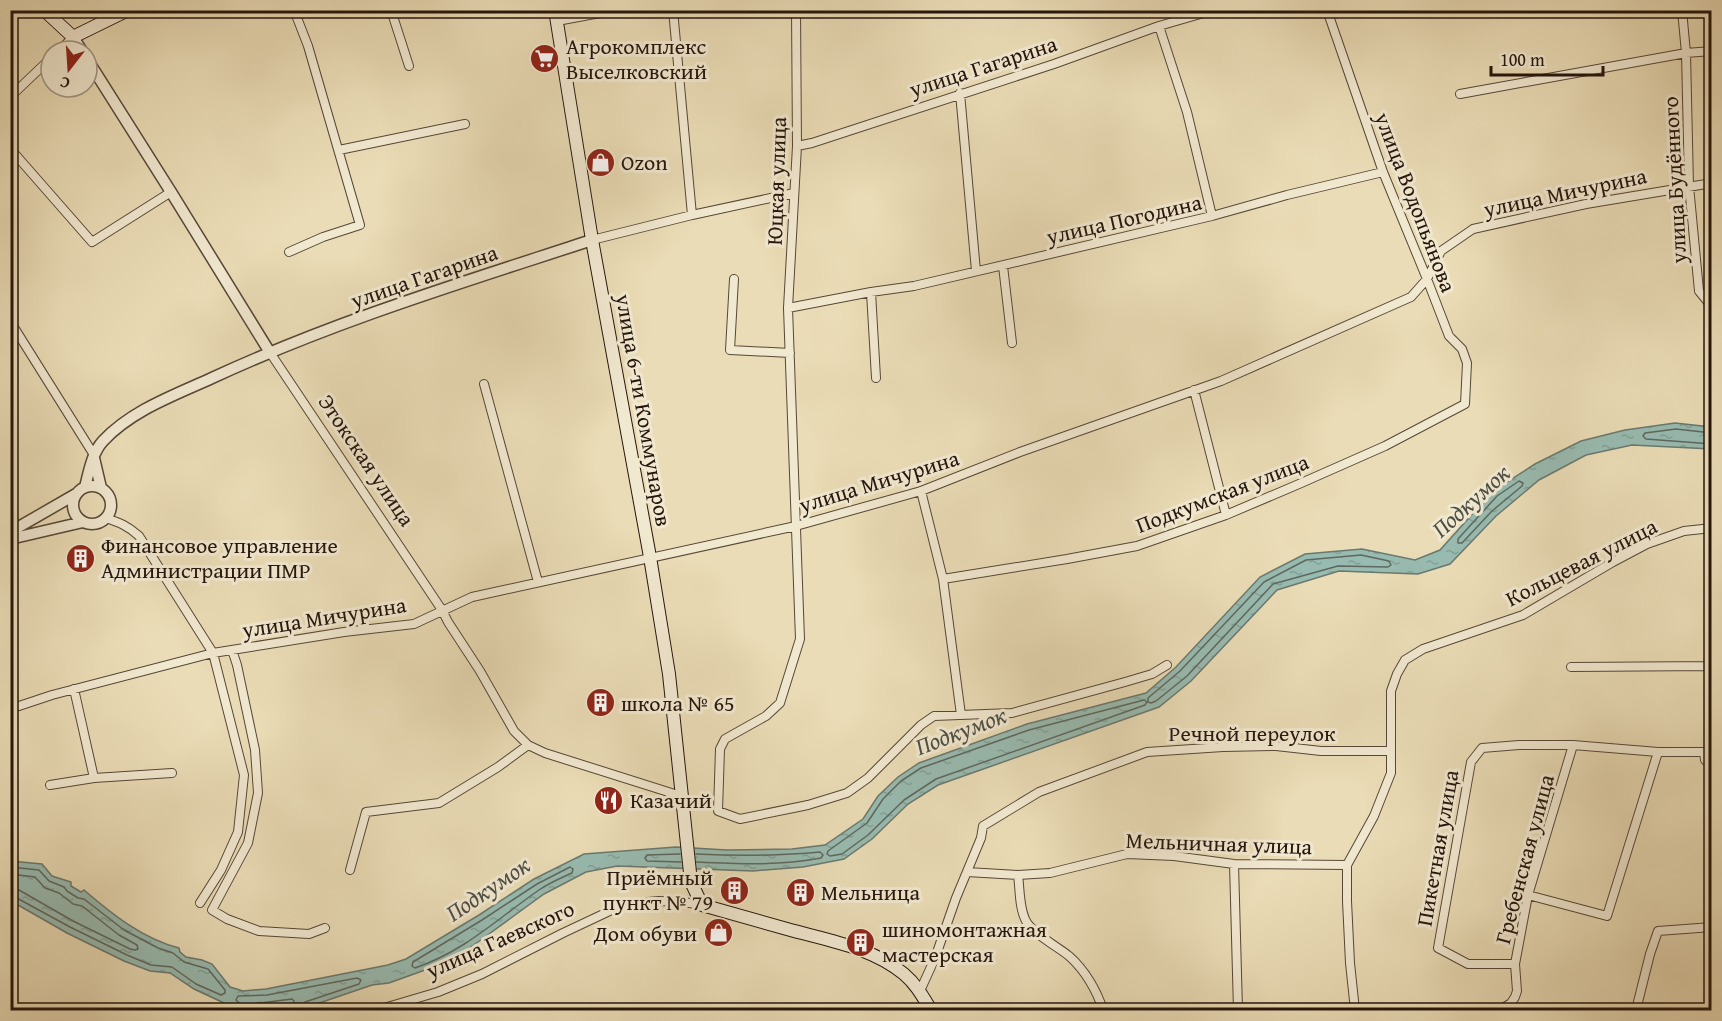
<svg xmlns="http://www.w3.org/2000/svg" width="1722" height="1021" viewBox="0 0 1722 1021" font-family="'Gentium Book Plus',serif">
  <defs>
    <pattern id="water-ripples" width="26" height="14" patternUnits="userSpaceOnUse" patternTransform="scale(1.5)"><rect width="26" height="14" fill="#98bbb1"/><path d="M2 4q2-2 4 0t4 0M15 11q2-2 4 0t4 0" fill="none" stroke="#83a097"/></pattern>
  </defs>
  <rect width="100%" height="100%" fill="#eadcb6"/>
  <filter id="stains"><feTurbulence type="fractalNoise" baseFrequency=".00333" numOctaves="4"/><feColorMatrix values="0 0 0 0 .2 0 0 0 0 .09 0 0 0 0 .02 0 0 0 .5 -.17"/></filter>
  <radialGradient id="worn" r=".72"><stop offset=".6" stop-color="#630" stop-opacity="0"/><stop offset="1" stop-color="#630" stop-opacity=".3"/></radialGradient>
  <path fill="url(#water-ripples)" stroke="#6a796f" stroke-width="1.5" d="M1675 423 1711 427V449L1632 445 1586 455 1539 480 1496 516 1450 564 1418 574 1339 571 1277 590 1191 681 1159 707 938 785 908 804 872 839 844 859 803 867 753 871 617 866 586 872 544 894 478 942 450 961 389 983 372 985 299 1010H239L194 989 170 973 150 971 124 961 67 933 11 901V861L42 864 52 876 71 882V886L81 892 84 890C112 914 143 939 179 948L180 952 186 957 202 960 212 964 230 987 243 991 266 989 388 965 406 959 479 915 534 879 584 854 676 847 727 850 792 849 825 845 863 819 878 796 898 777 919 763 1027 724 1146 693 1176 667 1260 577 1305 554 1362 549 1415 560 1440 550 1493 491 1535 464 1581 441 1625 430Z"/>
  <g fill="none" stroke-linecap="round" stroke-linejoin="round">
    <path stroke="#5e685e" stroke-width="1.5" d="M1712 433 1676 429 1645 433 1643 436 1646 439 1712 444
      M1519 481 1523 483 1522 486 1492 511 1462 543H1458V539L1497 496Z
      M1361 555 1389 561 1391 565 1388 567 1338 566 1273 584 1187 676 1156 701 1151 703 1148 702V698L1180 671 1264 582 1306 560Z
      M1144 700 1147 702 1145 705 936 779 904 800 868 835 842 854 830 856 827 854 828 851 867 823 883 799 901 781 921 768 1029 730Z
      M680 854 647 855 645 858 647 861 681 862
      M696 854C737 856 778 856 820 852L823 855 821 858C779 866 738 864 696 862
      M10 867 39 870 49 881 64 887 67 891 78 898 84 899 124 930 158 948 173 953 184 962 208 969 225 990V993L221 995 196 984 172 967 151 965 127 955 70 927 15 897 10 896
      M570 867 573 869 572 873C561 878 549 883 539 890 497 919 465 951 415 968L412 966 413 962 482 920 537 884Z
      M10 874 35 877 45 888 59 893 73 904 82 906 119 935 137 945 138 949 135 950 130 949 73 921 19 890 10 888
      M242 1010 241 1005 236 1000 238 996 267 995 357 978 361 980 359 984 305 1002 301 1006V1010
      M249 1010V1006L251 1004 292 999 294 1001 293 1010"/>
    <defs>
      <path id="minor" d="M391 10 409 66
        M673 10 692 215
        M796 10 797 146 788 308 800 639 780 703 766 716 725 739 720 749 718 811 740 819 808 805 847 793 868 778 921 725 934 716 1012 713 1125 682 1152 674 1167 665
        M1682 10 1686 53 1689 186 1699 291 1712 307
        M557 21 616 10
        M1159 26 1187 112 1212 216
        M59 51 73 37
        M960 93 976 271
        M1460 94 1686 53 1712 51
        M10 97 51 58
        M797 146 812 143 1054 64 1159 26 1214 10
        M339 150 465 124
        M14 153 92 242 171 192
        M592 240 692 215 794 193
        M289 252 323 237 360 225 308 46 294 10
        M1003 266 1012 343
        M734 279 730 350 790 353
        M871 292 876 378
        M788 308 871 292 914 286 1212 216 1287 195 1383 172
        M10 321 94 455
        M269 351 442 610 448 622 480 671 514 731 528 745 545 753 681 796
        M484 384 538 582
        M1194 390 1226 515
        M921 491 943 579 961 715
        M105 518C119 522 128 526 139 536L213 653 244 775 238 832 221 870 200 903
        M943 579 1067 559 1137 546 1226 515 1299 484 1385 446 1465 404 1467 363 1462 349 1449 336 1427 279 1383 172 1327 10
        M232 650 237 665 255 750 258 793 248 843 212 910 227 919 259 931 309 934 325 928
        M1571 667 1712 666
        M74 689 94 778
        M10 709 52 695 213 653 344 632 414 624 472 597 796 526 921 491 1020 452 1221 381 1411 297 1427 279 1441 251 1473 229 1586 204 1712 183
        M1704 752 1705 760 1712 766
        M1711 752 1712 664
        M50 785 94 778 172 773
        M1234 864 1238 1010
        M350 870 366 812 439 803 498 767 528 745
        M967 872 1018 875C1020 889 1019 908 1026 921 1032 933 1058 947 1069 956 1085 970 1097 991 1103 1010
        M1018 875 1050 873 1127 854 1174 856 1234 864 1347 865
        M1528 895 1607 916 1658 752
        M1515 964H1468L1438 948 1471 762 1482 748 1519 745H1573L1658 752H1712
        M920 991 935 958 956 898 981 838 983 826 1039 792 1147 752 1223 747 1276 746 1321 751H1391
        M377 1010 438 992 482 974 563 933 614 909 636 903 659 901 683 902 702 905
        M1355 1010 1350 963 1347 901V865L1374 816 1391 773V691L1397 674 1405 660 1423 649 1523 615 1613 562 1647 544 1684 531 1712 528
        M1500 1010 1511 1003 1515 997 1517 991 1515 964 1528 895 1573 745
        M1636 1010 1650 954 1658 931 1712 927"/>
      <path id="tertiary" d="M73 37 82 51
        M87 59 171 192 269 351
        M94 458 101 488
        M73 505a19 19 0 1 1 38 0a19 19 0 1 1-38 0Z
        M85 487C89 472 92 453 103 441 132 410 175 395 212 378 335 321 464 282 592 240
        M10 532 76 494
        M10 539 83 522"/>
      <path id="secondary" d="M44 10 73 37 128 10
        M555 10 592 240 650 557 669 674 691 882 702 905C731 913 759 921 787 929 826 940 872 947 904 974 916 984 923 997 931 1010"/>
    </defs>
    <use href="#minor" stroke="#564736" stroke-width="10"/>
    <use href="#tertiary" stroke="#564736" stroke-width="13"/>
    <use href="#secondary" stroke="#25150c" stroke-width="14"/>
    <use href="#minor" stroke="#f1e8d0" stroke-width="8"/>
    <use href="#tertiary" stroke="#f1e8d0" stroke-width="10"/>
    <use href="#secondary" stroke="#f1e8d0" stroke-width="12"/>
  </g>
  <defs>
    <symbol id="supermarket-disc" viewBox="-11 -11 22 22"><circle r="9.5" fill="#8f2418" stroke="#f1e8d0"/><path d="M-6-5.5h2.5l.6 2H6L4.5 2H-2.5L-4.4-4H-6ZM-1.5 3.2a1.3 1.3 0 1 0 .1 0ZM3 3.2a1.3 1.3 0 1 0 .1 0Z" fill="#fff"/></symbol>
    <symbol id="shop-disc" viewBox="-11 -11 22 22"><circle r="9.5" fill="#8f2418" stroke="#f1e8d0"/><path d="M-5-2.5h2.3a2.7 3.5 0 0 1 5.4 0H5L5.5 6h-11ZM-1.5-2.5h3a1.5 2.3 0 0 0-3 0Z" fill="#fff"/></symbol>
    <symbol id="building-disc" viewBox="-11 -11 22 22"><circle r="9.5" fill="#8f2418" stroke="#f1e8d0"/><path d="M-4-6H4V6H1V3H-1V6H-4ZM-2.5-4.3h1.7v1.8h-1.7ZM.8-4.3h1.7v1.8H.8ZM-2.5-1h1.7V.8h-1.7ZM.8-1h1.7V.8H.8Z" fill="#fff"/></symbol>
    <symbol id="restaurant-disc" viewBox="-11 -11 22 22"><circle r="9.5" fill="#8f2418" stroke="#f1e8d0"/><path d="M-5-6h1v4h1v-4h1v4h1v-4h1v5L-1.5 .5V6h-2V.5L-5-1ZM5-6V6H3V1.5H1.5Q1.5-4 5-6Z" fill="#fff"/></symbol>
  </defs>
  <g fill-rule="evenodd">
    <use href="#supermarket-disc" x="528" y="42" width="33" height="33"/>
    <use href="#shop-disc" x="584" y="146" width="33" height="33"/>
    <use href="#building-disc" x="64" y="542" width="33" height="33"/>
    <use href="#building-disc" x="584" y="686" width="33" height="33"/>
    <use href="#restaurant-disc" x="592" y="784" width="33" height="33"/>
    <use href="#building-disc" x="718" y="874" width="33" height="33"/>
    <use href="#building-disc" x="784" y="876" width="33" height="33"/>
    <use href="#shop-disc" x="702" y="916" width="33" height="33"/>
    <use href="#building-disc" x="844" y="926" width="33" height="33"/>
  </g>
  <g text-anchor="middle" stroke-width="6" stroke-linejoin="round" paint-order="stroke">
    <g font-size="22" fill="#25150c" stroke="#f1e8d0" text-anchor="start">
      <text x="566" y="54">Агрокомплекс<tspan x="566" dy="25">Выселковский</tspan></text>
      <text x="621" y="170">Ozon</text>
      <text x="101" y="553">Финансовое управление<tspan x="101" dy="25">Администрации ПМР</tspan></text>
      <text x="621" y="711">школа № 65</text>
      <text x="630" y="808">Казачий</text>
      <text x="713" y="885" text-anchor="end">Приёмный<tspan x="713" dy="25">пункт № 79</tspan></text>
      <text x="821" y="900">Мельница</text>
      <text x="882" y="937">шиномонтажная<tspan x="882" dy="25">мастерская</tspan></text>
      <text x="697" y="941" text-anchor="end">Дом обуви</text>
    </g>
    <g font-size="22" fill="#25150c" stroke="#f1e8d0">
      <text transform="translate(983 66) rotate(-18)" y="8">улица Гагарина</text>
      <text transform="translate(1674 180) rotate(-93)" y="8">улица Будённого</text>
      <text transform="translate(776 181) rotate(-88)" y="8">Юцкая улица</text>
      <text transform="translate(1565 192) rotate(-12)" y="8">улица Мичурина</text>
      <text transform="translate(1416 202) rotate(69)" y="8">улица Водопьянова</text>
      <text transform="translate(1124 219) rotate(-13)" y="8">улица Погодина</text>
      <text transform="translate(424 276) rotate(-19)" y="8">улица Гагарина</text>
      <text transform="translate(644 410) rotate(80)" y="8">улица 6-ти Коммунаров</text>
      <text transform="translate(367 460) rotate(56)" y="8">Этокская улица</text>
      <text transform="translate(879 481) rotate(-17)" y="8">улица Мичурина</text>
      <text transform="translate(1222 493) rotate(-21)" y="8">Подкумская улица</text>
      <text transform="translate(1581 562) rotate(-27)" y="8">Кольцевая улица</text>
      <text transform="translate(324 617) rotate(-9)" y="8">улица Мичурина</text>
      <text x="1252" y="741">Речной переулок</text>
      <text transform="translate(1219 843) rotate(2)" y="8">Мельничная улица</text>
      <text transform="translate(1437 848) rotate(-80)" y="8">Пикетная улица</text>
      <text transform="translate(1524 859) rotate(-75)" y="8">Гребенская улица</text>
      <text transform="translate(500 939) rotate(-24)" y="8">улица Гаевского</text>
    </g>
    <g font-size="24" font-style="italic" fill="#4d4f46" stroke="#f1e8d0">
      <text transform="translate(1471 501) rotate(-42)" y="8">Подкумок</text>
      <text transform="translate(961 731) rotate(-21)" y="8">Подкумок</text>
      <text transform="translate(488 889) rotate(-34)" y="8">Подкумок</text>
    </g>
  </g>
  <rect width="1722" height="1021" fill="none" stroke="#eadcb6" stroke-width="36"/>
  <rect x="12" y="12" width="1698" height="997" fill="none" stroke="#25150c" stroke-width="3"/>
  <rect x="18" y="18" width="1686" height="985" fill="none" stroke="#25150c" stroke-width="1.5"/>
  <g transform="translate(69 69) rotate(197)"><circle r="28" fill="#f1e8d0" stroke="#9f9482" stroke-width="1.5"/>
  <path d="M0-4.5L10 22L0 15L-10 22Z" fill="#8f2418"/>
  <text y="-9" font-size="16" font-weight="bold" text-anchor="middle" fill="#25150c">С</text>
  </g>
  <path d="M1491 66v9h112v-9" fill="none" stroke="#25150c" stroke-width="3"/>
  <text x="1500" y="66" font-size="18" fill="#25150c" stroke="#f1e8d0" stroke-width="4.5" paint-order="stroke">100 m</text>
  <rect width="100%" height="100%" filter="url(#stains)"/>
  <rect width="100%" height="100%" fill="url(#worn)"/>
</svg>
